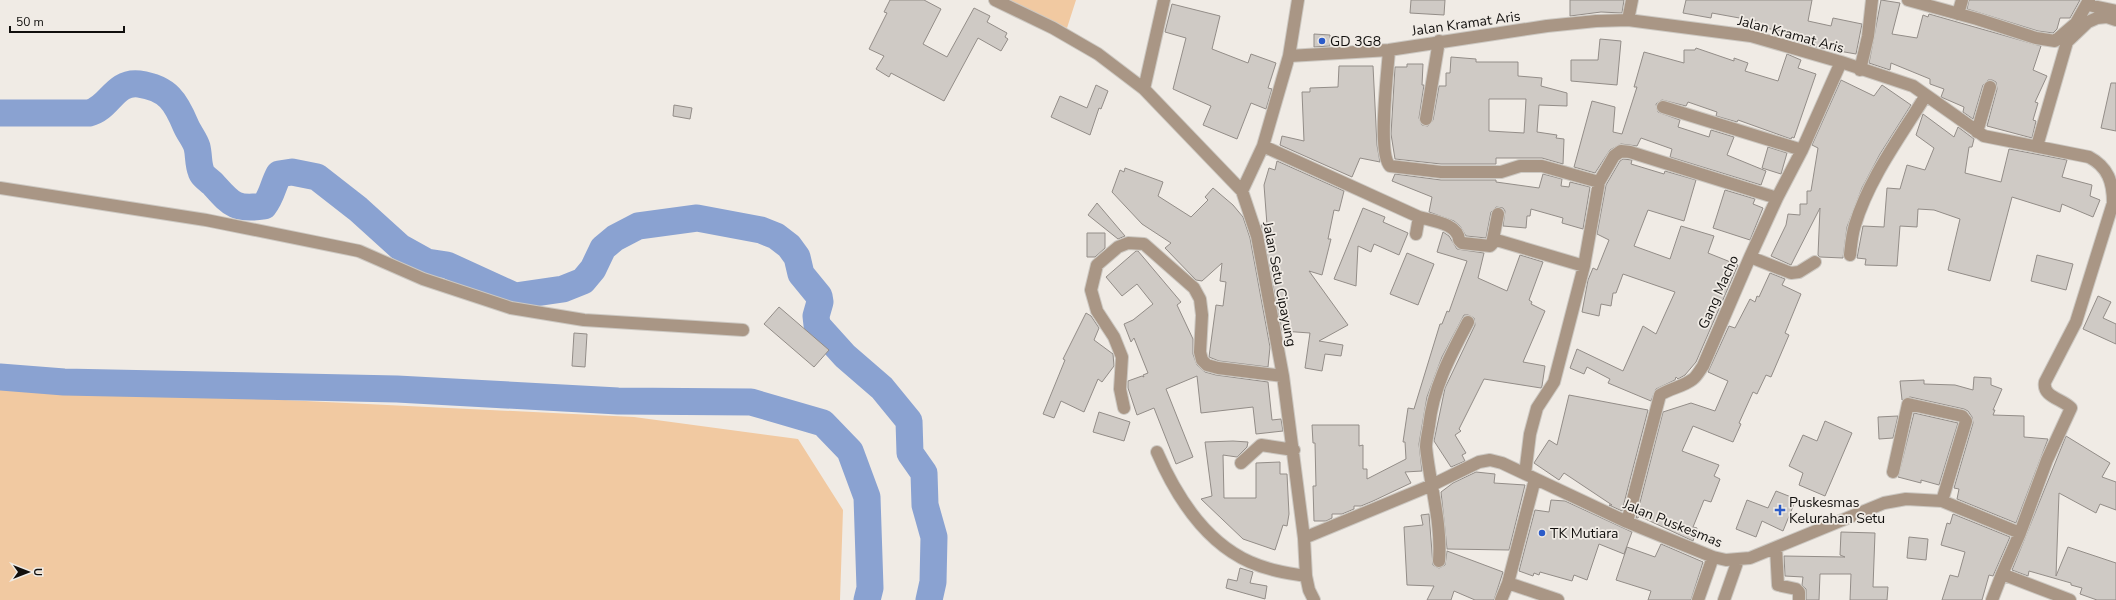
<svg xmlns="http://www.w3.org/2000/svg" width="2116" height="600" viewBox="0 0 2116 600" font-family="'Nunito Sans',sans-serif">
  <rect width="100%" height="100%" fill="#f0ebe5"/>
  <path fill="#f1c9a1" d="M1008 0H1076L1067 28Z
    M0 386 634 417 798 439 843 510 840 600H0Z"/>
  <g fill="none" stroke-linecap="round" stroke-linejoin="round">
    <path stroke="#8aa2d1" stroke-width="27" d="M0 113H89C110 108 114 81 139 84 168 88 176 102 186 126 189 133 195 140 197 147 199 155 198 164 201 171 202 176 209 180 213 184 232 205 235 210 264 206 272 196 273 185 279 174L292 172 317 177 358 209 400 247 427 262 447 265 515 296 563 289 583 281 593 269 603 248 615 238 638 226 697 218 761 230 776 236 789 246 797 257 801 274 819 296 820 302 816 316 817 325 845 356 882 388 909 421 910 453 924 473 925 505 934 537 933 582 929 600
      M0 377 64 382 397 389 618 401 751 402 823 423 850 451 867 497 870 588 867 600"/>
  </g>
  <path fill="#cfcac5" stroke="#938d88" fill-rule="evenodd" d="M890 0H924L941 9 923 44 947 57 974 8 990 16 987 22 1007 33 1005 37 1008 39 1001 51 978 38 944 101 891 73 889 77 876 69 884 56 869 49 887 13 884 12Z
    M1411 0H1445L1444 15 1410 13Z
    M1570 0H1624L1622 13 1601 12 1570 16Z
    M1686 0H1812L1808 21 1831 26 1833 18 1862 24 1856 54 1816 47 1785 38 1786 32 1755 26 1756 21 1712 13 1711 18 1683 13Z
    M1881 0 1900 3 1892 34 1917 38 1923 15 1928 17 1929 14 2041 46 2033 70 2047 76 2035 102 2038 103 2033 120 2036 121 2032 138 1987 126 1997 89 1996 82 1992 80H1988L1983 85 1973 119 1963 112 1964 107 1941 97 1944 89 1930 84V79L1891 63 1890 70 1869 63Z
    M1969 0H2080L2070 18H2060L2057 29 2053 33 2038 31 1967 9Z
    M1172 4 1220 16 1212 49 1248 63 1251 54 1276 63 1268 88 1272 89 1266 109 1251 103 1237 139 1203 125 1211 106 1173 89 1186 38 1165 32Z
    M1314 34 1330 35V46L1314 47Z
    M1600 39 1621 41 1617 85 1571 81V60H1598Z
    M1696 48 1734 61V58L1748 63 1745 71 1778 81 1787 54 1801 60 1798 68 1816 74 1794 138 1792 137 1791 139 1738 120 1737 122 1716 116 1717 112 1688 102 1686 106 1662 100 1656 104 1658 112 1680 120 1678 127 1709 137 1711 130 1734 137 1727 155 1766 171 1761 185 1670 157 1672 149 1641 138 1637 146 1621 144 1610 150 1595 173 1574 167 1592 101 1615 107 1613 132 1622 134 1637 87H1634L1644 52 1684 63V50H1695Z
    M1451 57 1476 59V62H1518V76L1542 78 1541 86 1567 93V106L1539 105 1537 132 1557 135 1556 138 1564 139 1563 164 1542 158H1496V164H1441L1395 159 1391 134 1395 67H1407V64H1423L1422 85H1424L1419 118 1422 125 1428 126 1433 120 1439 86H1446V73H1450ZM1489 99H1526L1524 133 1489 131Z
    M1339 66H1373L1377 145 1380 162 1360 158 1352 177 1280 145 1282 136 1304 141 1302 92H1310V88L1338 87Z
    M1841 80 1874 96 1882 85 1911 105 1880 154 1862 188 1847 227 1843 258 1820 257 1818 255 1820 208 1791 265 1771 256 1786 225 1788 214 1800 215V204H1807V191H1811L1818 148 1812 145Z
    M2111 83H2116V131L2101 128Z
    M1096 85 1108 91 1101 109 1099 108 1090 135 1051 117 1060 96 1087 108Z
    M674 105 692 108 690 119 673 116Z
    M1923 114 1954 137 1958 127 1974 139 1972 147H1969L1965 173 2001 182 2009 149 2067 160 2062 177 2092 185 2090 196 2100 200 2093 217 2062 204 2060 212 2012 197 1990 281 1948 270 1960 219 1934 210 1918 209 1917 227 1900 226 1897 266 1865 265 1866 259 1857 258 1863 226 1884 227 1887 188 1900 189 1907 165 1925 170 1934 148 1916 135Z
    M1768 147 1787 153 1781 174 1762 168Z
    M1623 159 1632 160 1631 164 1664 174 1665 171 1696 180 1684 221 1648 210 1634 246 1670 259 1681 226 1714 236 1708 253 1738 265 1696 362 1685 375 1678 379 1676 377 1675 380 1656 389 1651 401 1608 383 1610 379 1587 367 1584 374 1570 368 1577 349 1623 371 1643 326 1656 334 1675 292 1623 274 1616 293H1613L1611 306 1601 304 1599 316 1582 312 1588 280 1593 268 1597 270 1609 240 1597 234 1606 185 1620 161Z
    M1277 161 1344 191 1339 211 1334 210 1328 239H1331L1322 275 1309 271 1348 325 1319 341 1343 345 1341 356 1325 354 1322 371 1305 368 1310 333 1282 331 1261 225H1267L1264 185 1269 168 1275 170Z
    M1125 168 1163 182 1158 196 1191 217 1208 200 1205 197 1213 188 1233 205 1243 217 1250 238 1270 347 1268 367 1219 361 1209 357 1216 305 1223 306 1226 282 1220 281 1222 263 1202 281 1196 280 1165 248 1171 243 1142 224 1112 192 1120 170 1124 172Z
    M1395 174 1441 180H1496V182L1539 188 1543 174 1562 179 1561 186 1569 187 1570 182 1590 187 1583 229 1562 223 1563 218 1531 209 1530 216H1527L1526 228 1503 226 1505 211 1503 208 1496 207 1491 212 1486 238 1466 236 1460 226 1454 221 1429 212 1432 197 1392 181Z
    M1725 190 1755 199 1753 204 1763 208 1750 240 1713 228Z
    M1097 203 1125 236 1118 239 1088 215Z
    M1363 208 1385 217 1383 222 1408 233 1399 255 1374 244 1371 252 1358 246 1356 286 1334 279Z
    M1443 232 1449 236 1457 249 1484 253 1478 278 1507 291 1520 255 1543 262 1529 300 1532 302 1531 304 1545 311 1523 362 1545 366 1542 386 1541 388 1484 379 1459 429 1461 431 1455 435 1466 453 1462 455 1465 461 1451 467 1434 441 1445 388 1475 325 1474 318 1468 315H1464L1442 357 1427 397 1419 444 1422 471 1405 472 1411 483 1373 501 1361 506H1354V509L1342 514H1332V518L1326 521H1314L1313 486H1316L1315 443H1313L1312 425H1359V446L1363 445V469H1367V479L1406 459 1405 442H1403L1408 408 1414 409 1440 324H1442L1447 311 1449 312 1467 261 1437 252Z
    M1087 233H1105V248L1095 257H1087Z
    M1136 251H1138L1181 302 1177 305 1193 339V354L1197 365 1205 372 1216 375 1268 382 1272 420 1281 419 1283 431 1256 434 1253 407 1201 413 1197 376 1166 389 1193 457 1176 464 1154 408 1137 415 1128 388V381L1142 376 1144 377 1143 375 1148 373 1134 338 1131 342 1124 324 1133 320 1153 304 1137 284 1122 296 1106 277Z
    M1407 253 1434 264 1418 305 1390 294Z
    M2037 255 2073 264 2066 290 2031 281Z
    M1770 273 1785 279 1782 285 1801 294 1785 333 1789 335 1771 377 1766 375 1757 394 1753 392 1739 423 1741 424 1733 442 1693 426 1682 451 1719 465 1714 476 1720 479 1711 502 1704 500 1693 527 1697 528 1693 541 1639 516 1638 518H1636L1663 412 1691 403 1715 411 1728 381 1708 372 1729 326 1735 328 1750 299 1755 302 1757 296 1759 297Z
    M2098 296 2111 302 2103 318 2116 324V344L2083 329Z
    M779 307 829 350 814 367 764 324Z
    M1086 313 1091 316 1099 328 1094 340 1113 354 1114 366 1102 382 1098 379 1084 412 1061 401 1054 418 1043 414 1065 360 1063 359Z
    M574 333 587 334 585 367 572 366Z
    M1974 377 1991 378V385L2002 389 1993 410H1995L1993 415 2024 416V437L2048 439 2016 523 1957 499 1959 489 1954 488 1973 423 1972 417 1968 411 1964 409 1910 397 1902 400 1900 381 1924 380V384L1955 385 1973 390Z
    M1569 395 1648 410 1622 511 1609 505H1612L1564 473 1559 480 1534 463 1549 440 1557 445Z
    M1099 412 1130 422 1124 441 1093 432Z
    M1914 413 1958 423 1939 485 1921 480V483L1898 477Z
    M1898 416 1893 438 1879 439 1878 417Z
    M1825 421 1852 433 1825 496 1799 485 1803 473 1789 466 1803 435 1817 441Z
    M2066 436 2110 463 2102 477 2116 482V510L2100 504 2096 513 2059 493 2056 576 2068 547 2116 563V600H2097L2080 594 2082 588 2071 585V583L2029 571 2028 576 2012 570Z
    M1233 441 1248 442 1247 447 1237 457 1223 455 1224 498H1256V463L1280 462V474H1287L1289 514 1287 526 1283 525 1275 550 1243 539 1201 499 1212 496 1205 442Z
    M1476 472 1495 474 1494 483 1525 485 1509 550 1447 549 1441 492 1453 483Z
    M1776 491 1796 499 1783 531 1762 521 1756 537 1736 529 1747 500 1768 508Z
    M1551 500 1565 501 1632 532 1624 554 1599 544 1587 580 1574 575 1572 581 1540 572 1539 575 1534 573 1533 576 1519 571 1535 510 1549 512Z
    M1429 514 1433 565 1439 568 1445 565 1447 551 1503 572 1494 600H1475L1454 591 1451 600H1427L1434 586 1407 585 1404 527 1423 525 1421 515Z
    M1953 514 2010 537 1993 576 1989 575 1982 600H1942L1950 575 1958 577 1965 552 1941 545 1947 523 1950 524Z
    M1841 532 1875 533 1873 587H1888L1887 600H1850L1851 574H1820L1819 600H1806V589L1802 585 1803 577 1785 576 1784 556 1845 557 1840 555Z
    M1909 537 1928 539 1926 560 1907 558Z
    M1661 544 1703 562 1691 600H1648L1651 591 1616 580 1627 547 1655 557Z
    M1240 568 1253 572 1250 583 1267 586 1265 599 1226 588 1228 579 1237 581Z"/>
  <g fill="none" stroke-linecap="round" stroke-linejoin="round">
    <defs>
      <path id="minor" d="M995 0 1053 28 1098 54 1144 89 1242 191 1257 236 1283 376 1304 538 1306 576 1309 590 1314 600
        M1908 0 1977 19 2036 38 2055 41 2076 23 2089 0
        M2088 5 2116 11
        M1958 14 1962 0
        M1628 20 1632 0
        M1389 50C1388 70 1377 153 1390 166L1441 172H1501L1520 166H1542L1599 182
        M1289 56 1389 50 1547 26 1596 21 1628 20 1751 36 1841 62 1913 86 1984 136 2089 157C2108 167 2113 182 2113 203L2116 204
        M1860 70 1868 36 1872 0
        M1144 89 1164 0
        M1663 107 1802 150
        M1426 119 1439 41
        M1977 132 1990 87
        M1263 146 1419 217 1416 234
        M2037 146 2067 42 2088 22 2097 18 2107 17 2116 20
        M0 188 206 220 359 251 423 279 511 308 584 320 743 330
        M1242 191 1263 146 1289 56 1298 0
        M1419 217C1433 221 1458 224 1459 240L1462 243 1490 246 1492 244 1498 214
        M1493 239 1584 266
        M1850 255C1851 245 1852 234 1855 225 1869 178 1901 136 1926 95
        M1750 257 1791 273 1799 272 1815 262
        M1124 408 1120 389 1122 357 1114 337 1097 311 1091 290 1097 265 1118 247 1128 243 1144 244 1194 288 1200 299 1202 315 1200 352 1202 360 1207 365 1218 368 1283 376
        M1157 452C1176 496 1205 542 1250 562 1268 570 1286 573 1306 576
        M1241 463 1261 445 1294 450
        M1893 472 1908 404 1962 416 1966 421 1942 501
        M1525 474 1530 434 1537 408 1554 382 1584 266 1599 182 1614 156 1621 151 1630 152 1777 198
        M1627 522 1660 395C1670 388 1683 387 1693 379 1697 376 1700 370 1703 366L1750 257 1777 198 1802 150 1841 62
        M2020 533 2047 460 2071 408C2063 399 2042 397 2045 382L2076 322 2113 203
        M1304 538 1432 485 1479 462 1490 460 1502 463 1627 522 1713 557 1726 560 1750 558 1884 503 1906 499 1942 501 2020 533 2002 574 2070 600
        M1776 548 1778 585 1796 589 1799 592V600
        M1439 561C1442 522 1430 486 1426 447 1426 441 1428 433 1429 426 1433 388 1450 356 1468 322
        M1508 583 1558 600
        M1501 600 1508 583 1535 479
        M1698 600 1713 557
        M1724 600 1738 560
        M1992 600 2002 574"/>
    </defs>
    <use href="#minor" stroke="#ccc8c2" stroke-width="14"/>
    <use href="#minor" stroke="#a99685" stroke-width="12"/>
  </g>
  <g fill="#2b5bc9" stroke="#f0ebe5" stroke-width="1.5">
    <circle cx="1322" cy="41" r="4"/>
    <path d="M1778 504h4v4h4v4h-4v4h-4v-4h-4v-4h4z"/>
    <circle cx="1542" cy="533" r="4"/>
  </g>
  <g text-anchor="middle" stroke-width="3.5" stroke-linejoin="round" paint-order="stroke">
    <g font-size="14" fill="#110f0d" stroke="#f0ebe5">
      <text transform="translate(1466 23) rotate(-8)" y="5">Jalan Kramat Aris</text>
      <text transform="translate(1791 34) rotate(15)" y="5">Jalan Kramat Aris</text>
      <text transform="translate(1280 284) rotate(79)" y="5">Jalan Setu Cipayung</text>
      <text transform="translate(1718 292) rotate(-66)" y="5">Gang Macho</text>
      <text transform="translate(1673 523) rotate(22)" y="5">Jalan Puskesmas</text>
    </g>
    <g font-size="14" fill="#110f0d" stroke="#f0ebe5" text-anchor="start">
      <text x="1330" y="46">GD 3G8</text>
      <text x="1789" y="507">Puskesmas<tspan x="1789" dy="16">Kelurahan Setu</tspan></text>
      <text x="1550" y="538">TK Mutiara</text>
    </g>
  </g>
  <g transform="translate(28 572) rotate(90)" stroke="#f0ebe5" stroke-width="3" paint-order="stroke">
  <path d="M0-3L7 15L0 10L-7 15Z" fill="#110f0d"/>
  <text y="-6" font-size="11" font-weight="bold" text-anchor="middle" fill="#110f0d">U</text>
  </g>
  <path d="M10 26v6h114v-6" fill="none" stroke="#110f0d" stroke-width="2"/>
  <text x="16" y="26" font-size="12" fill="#110f0d" stroke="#f0ebe5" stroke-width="3" paint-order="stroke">50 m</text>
</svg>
